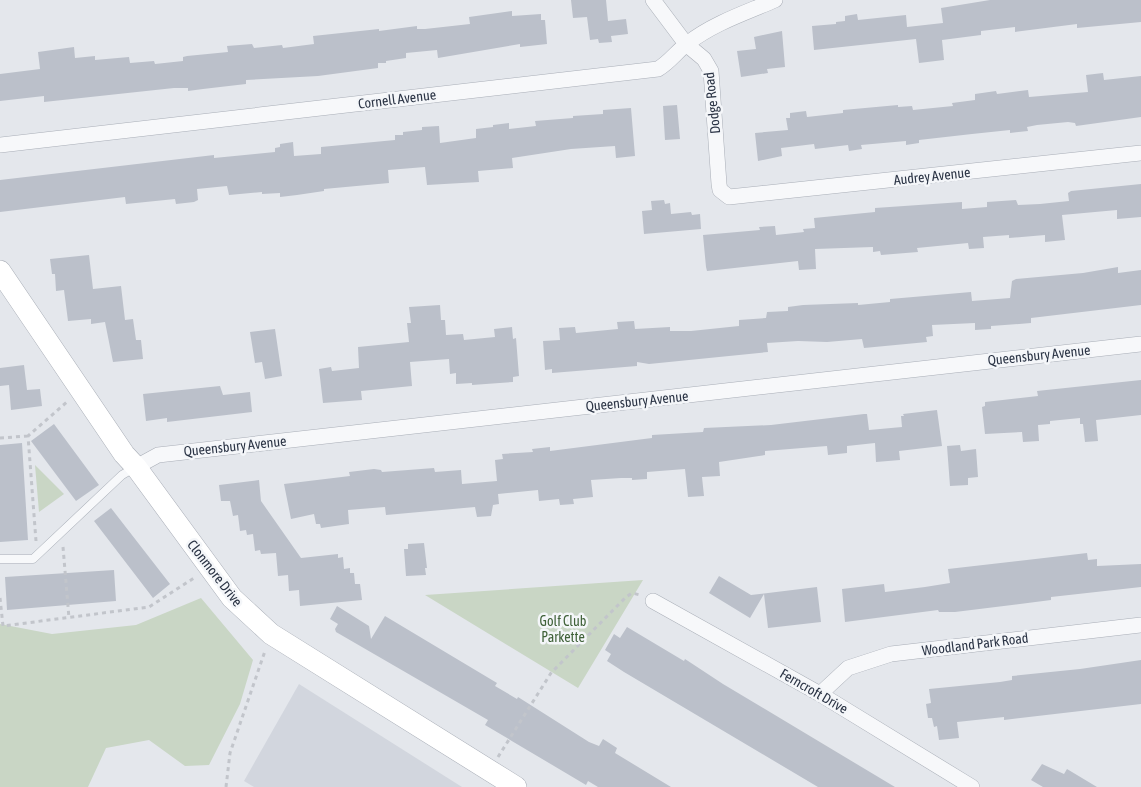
<svg xmlns="http://www.w3.org/2000/svg" width="1141" height="787" viewBox="0 0 1141 787" font-family="'Asap Condensed',sans-serif">
  <rect width="100%" height="100%" fill="#e4e7ec"/>
  <path fill="#d2d6de" d="M299 684 462 787H254L244 781Z"/>
  <path fill="#c9d6c5" d="M35 465 64 494 39 512Z
    M643 580 578 688 425 595Z
    M201 598 253 660 240 704 209 765 185 766 149 740 106 748 88 787H0V624L52 634 136 625Z"/>
  <path fill="#bbc0ca" d="M571 0H606L608 21 626 19 628 34 611 36 612 42 599 43 598 39 590 40 587 17 573 18Z
    M990 0H1141V22L1077 28V24L1015 32V27L981 31V35L942 40 944 60 919 63 916 39 814 50 812 26 836 24V22L845 21V16L857 14 858 20 906 15 907 27 943 23 941 8Z
    M512 11V16L541 14V20H545L547 44 520 47V44L438 58 437 50 406 53V58L386 61V63H378V68L318 76 246 80V84L203 89 188 91V88H174L44 102V96L0 101V74L40 69 38 52 74 47 75 58 95 56V60L129 57 130 63 154 61 155 64 183 61V57L187 56 228 52 227 46 252 44 254 48 282 45 283 48 314 44 313 36 379 29V31L417 26V29H425L470 24 469 17Z
    M782 31 785 67 767 69 768 73 741 77 737 51 756 49 754 37Z
    M1103 73 1104 80 1141 76V117L1076 126 1075 123 1068 122 1037 125 1027 127 1028 131 1010 133V130L972 134 919 140V143L906 145V141L861 145 862 149 849 151 848 145 815 149 814 144 781 148 782 156 758 161 755 133 788 130 786 118H790V113L806 111 807 117 843 113V110L898 105V107L912 106 913 110 953 106 952 103 975 100V94L996 91 997 94 1028 90 1029 97 1088 92 1086 75Z
    M677 105 680 139 665 140 663 106Z
    M631 108 635 156 616 158 615 146 571 149 512 158 513 168 478 171 479 182 427 185 425 167 388 170 389 183 324 189V191L297 195 280 197V193L262 194V192L229 195 227 186 197 189 198 200 194 202 176 204 175 199 126 204 125 197 0 212V180L214 155V158L255 154 275 152V148L280 147V144L293 142 294 156 321 154V147L395 140V135H403V132L422 130V127L439 126 440 143 476 138V129L493 127V125L509 123V129L536 126 535 121 573 118V116L603 114V110Z
    M1141 184V217L1117 219V210L1062 215 1065 240 1045 242V235L1009 238V235L983 237 984 248 969 249 968 243 917 248 918 252 881 255 880 251 873 252V247L815 249 816 269 799 270 798 261 707 271 706 267 703 235 760 230 759 227 775 226 776 235 804 232 803 229 815 228 814 218 875 212V208L962 202V209L987 207V202L1016 200 1018 205 1040 204 1069 201 1068 193 1071 191Z
    M664 200 665 204 670 203 671 214 691 212 692 215 700 214 701 229 644 234 642 211 652 210 651 201Z
    M89 255 93 289 121 286 125 320 133 319 136 340H141L143 359 113 362 105 322 91 324V319L68 321 64 290 56 291 55 274H52L50 259Z
    M1118 267V273L1141 270V305L1031 318V323L991 326V329L975 330V323L932 325 933 336 926 337 927 342 864 348 862 339 827 342 798 341 767 343 768 352 649 364 637 362V366L552 373V369L545 370 543 341 560 340 559 328 575 327 576 333 618 329 617 322 634 321 635 329 670 327V331H691L739 326V320L766 318 767 312 788 311V307L803 305 858 303V305L890 302V299L971 292 972 301 1010 298 1012 281 1016 279 1083 273Z
    M440 305 441 320H445L446 335 463 334 464 340 495 337 494 329 512 327 513 339 516 338 519 376 513 377V382L472 385V383L456 384V373L450 374 449 359 410 362 412 386 361 391 362 400 323 403 319 369 331 367 332 371 359 368 358 347 409 342 407 323H411L409 307Z
    M275 329 282 376 265 379 262 362 255 363 250 332Z
    M24 365 27 390 40 389 42 406 11 410 9 385 0 386V368Z
    M1141 380V415L1096 420 1098 441 1085 442 1083 424H1080V418L1050 421V424L1038 425 1039 441 1023 442 1022 432 985 434 982 407 985 406V402L1038 396 1037 391Z
    M220 386 223 395 250 392 252 412 167 422V418L146 421 143 394Z
    M937 410 942 446 899 451 900 460 876 462 875 443 847 446V453L828 455 827 446 765 451V455L719 462 720 476 702 477 704 496 688 497 685 469 647 472V479L632 480V478H621L591 480 593 497 573 499 574 504 560 505 559 499 539 501 538 490 498 494 499 504 493 505 491 516 477 517 475 507 386 515 385 507 348 510 349 524 321 528 320 524H316L314 514 291 519 284 484 350 476 349 472 374 469 381 470 382 472 434 468 435 472 461 470 462 484 497 481 495 460 503 459 502 454 533 452 532 449 550 447V451L644 439 652 438V435L703 432 704 428 771 425 864 414H867L869 430 902 427 901 416H904L903 414Z
    M54 424 99 485 76 501 31 441Z
    M22 443 28 540 0 542V445Z
    M960 445 961 451 976 449 978 477 968 478V485L950 486 947 446Z
    M259 480 261 501 301 558 338 554V558L343 557 344 569 350 568V573H354L355 584H360L362 600 300 606 299 590 289 591 288 575 278 576 276 553 261 554 260 550 255 551 253 534 247 535 246 530 240 531 238 515 233 516 230 501H221L219 485Z
    M111 508 170 584 153 598 94 521Z
    M424 543 427 568H425L426 575 406 576 404 549H408V544Z
    M1087 553 1088 560 1097 559V566L1141 564V587L1051 597V600L955 612H939L938 610 845 622 842 589 884 584 885 592 925 587 950 583 948 569Z
    M114 570 116 601 7 610 5 577Z
    M719 576 751 595 817 587 821 622 768 628 764 594 750 618 709 593Z
    M337 606 369 626 371 639 385 616 497 683 495 686 517 699 518 697 589 742 599 746 603 739 617 748 615 753 671 787H598L588 781 586 785 485 725 488 720 336 632 335 629 338 624 330 619Z
    M627 627 684 661 685 659 723 684 895 787H818L624 672 607 661 611 654 605 650 614 634 620 638Z
    M1141 660V704L1004 720V717L957 722 959 738 939 740 937 726 934 727 932 718H928L926 704 931 703 929 689 1000 682 1012 680V676L1080 669Z
    M1042 764 1064 774 1067 769 1097 787H1043L1031 780Z"/>
  <g fill="none" stroke-linecap="round" stroke-linejoin="round">
    <defs>
      <path id="lane" d="M0 559H33L122 475 134 468"/>
      <path id="street" d="M653 0 686 44 704 59 711 71 719 184 720 190 729 197 1141 153
        M0 145 658 69C670 62 677 51 688 43 714 23 745 13 775 0
        M136 467 158 455 1141 344
        M653 601 820 694 972 787
        M820 694 848 668 891 654 1141 625"/>
      <path id="secondary" d="M0 271 124 454 136 467 232 598 271 634 516 787"/>
    </defs>
    <use href="#lane" stroke="#a9aeb7" stroke-width="9"/>
    <use href="#street" stroke="#a9aeb7" stroke-width="16"/>
    <use href="#secondary" stroke="#a9aeb7" stroke-width="22"/>
    <path stroke="#c2c5cb" stroke-width="3" stroke-dasharray="4 4" stroke-linecap="butt" d="M0 438 28 436
      M36 541 28 436 68 401
      M63 547 69 618
      M0 598 3 626 149 607 194 578
      M498 757 551 673 626 597 632 593 640 595
      M226 787 230 753 265 651"/>
    <use href="#lane" stroke="#f7f8fa" stroke-width="8"/>
    <use href="#street" stroke="#f7f8fa" stroke-width="15"/>
    <use href="#secondary" stroke="#fff" stroke-width="21"/>
  </g>
  <g text-anchor="middle" stroke-width="5" stroke-linejoin="round" paint-order="stroke">
    <g font-size="14" fill="#2b3445" stroke="#f4f6f9">
      <text transform="translate(397 99) rotate(-7)" y="5">Cornell Avenue</text>
      <text transform="translate(712 103) rotate(-96)" y="5">Dodge Road</text>
      <text transform="translate(932 176) rotate(-6)" y="5">Audrey Avenue</text>
      <text transform="translate(1039 355) rotate(-6)" y="5">Queensbury Avenue</text>
      <text transform="translate(637 401) rotate(-6)" y="5">Queensbury Avenue</text>
      <text transform="translate(235 446) rotate(-6)" y="5">Queensbury Avenue</text>
      <text transform="translate(215 573) rotate(52)" y="5">Clonmore Drive</text>
      <text transform="translate(975 644) rotate(-7)" y="5">Woodland Park Road</text>
      <text transform="translate(814 691) rotate(30)" y="5">Ferncroft Drive</text>
    </g>
    <g font-size="14" fill="#3f6138" stroke="#f4f6f9">
      <text x="563" y="626">Golf Club<tspan x="563" dy="16">Parkette</tspan></text>
    </g>
  </g>
</svg>
